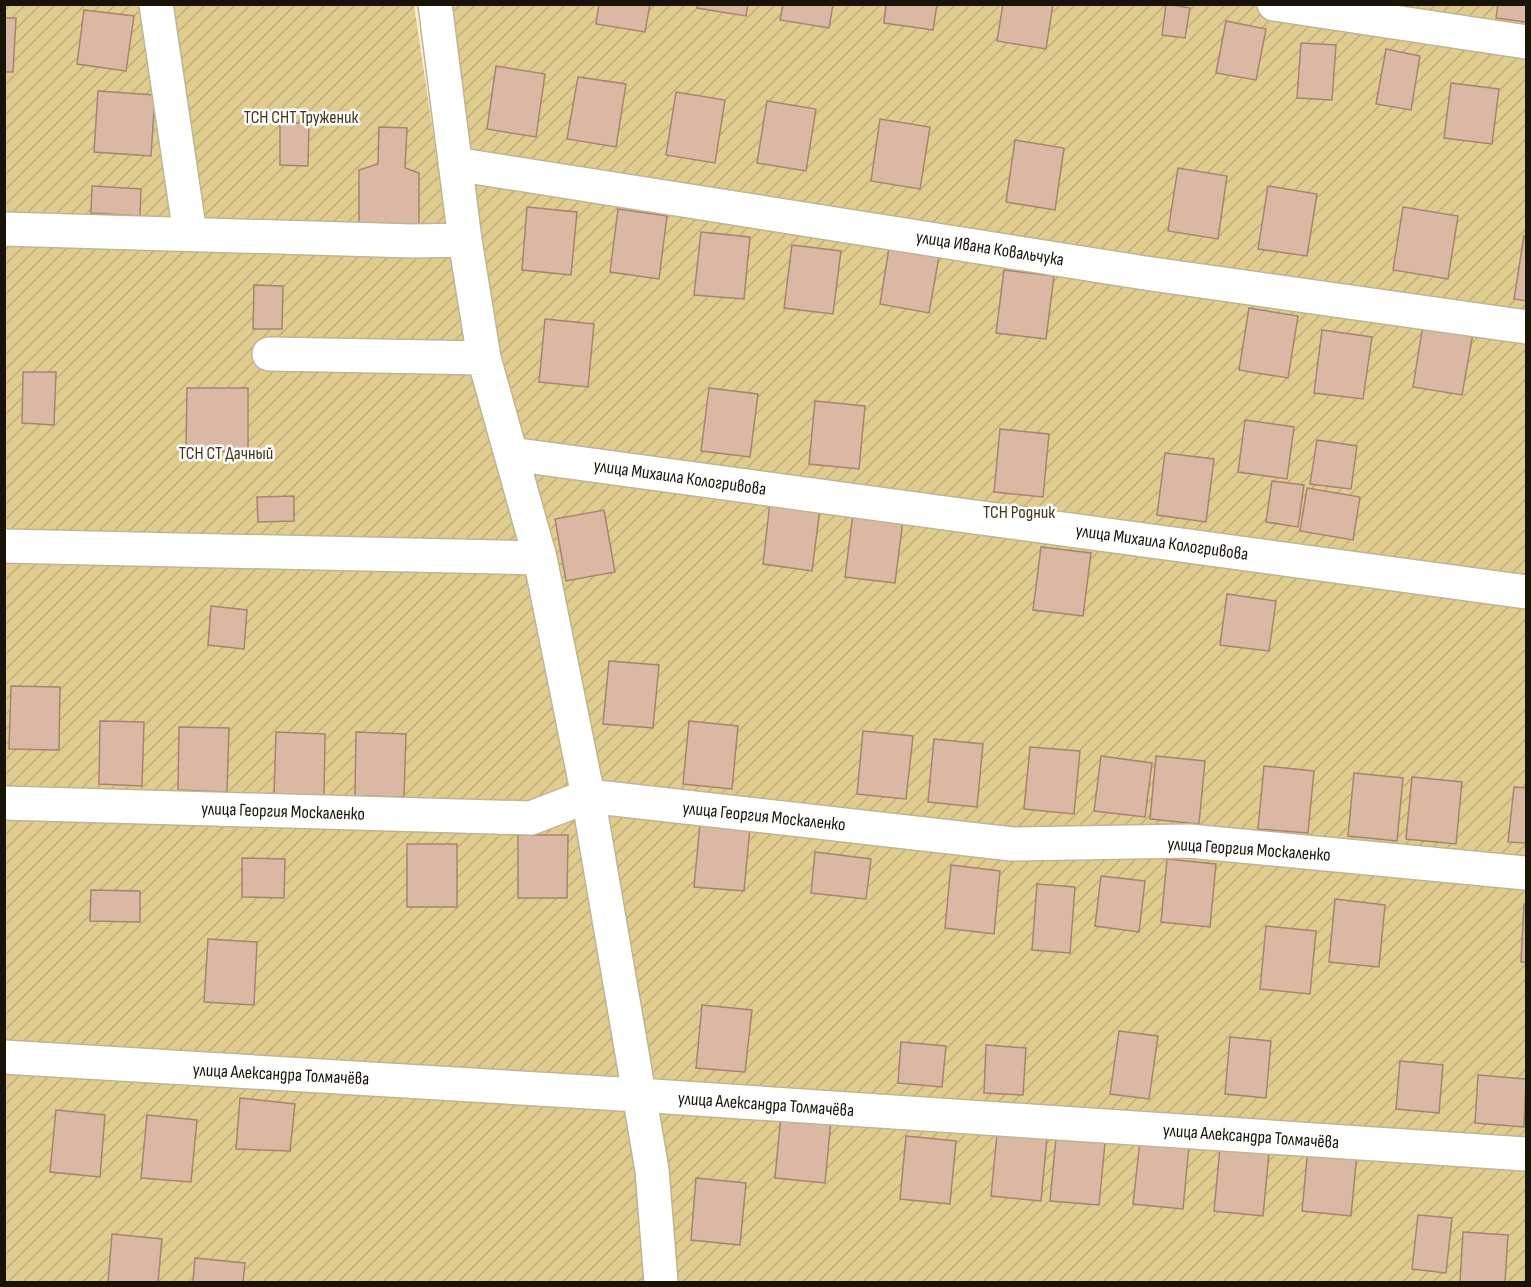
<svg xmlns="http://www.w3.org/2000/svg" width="1531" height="1287" viewBox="0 0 1531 1287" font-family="'Sofia Sans Condensed',sans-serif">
  <defs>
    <pattern id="garden-furrows" width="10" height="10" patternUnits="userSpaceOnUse" patternTransform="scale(1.5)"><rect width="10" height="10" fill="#e1cc8f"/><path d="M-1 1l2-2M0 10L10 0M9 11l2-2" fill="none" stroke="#c0ae7a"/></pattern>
  </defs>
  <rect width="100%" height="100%" fill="#fcefcb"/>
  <path fill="url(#garden-furrows)" d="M5 5H414L448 232 5 222Z
    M418 5H1526V1282H5L4 240 458 250Z"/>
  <path fill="#dbb8a4" stroke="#a58471" stroke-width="1.5" d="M599 4H650L645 32 596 24Z
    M697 4H748L746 16 697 8Z
    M783 4H833L829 28 780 20Z
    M886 4H937L933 30 884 23Z
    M1003 4H1053L1046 49 997 41Z
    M1166 4 1190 8 1185 38 1162 35Z
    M1498 4H1526V22L1496 18Z
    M84 10 134 16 126 71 77 64Z
    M4 18H16L13 72H4Z
    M1226 21 1266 29 1256 80 1216 73Z
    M1301 43 1336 45 1332 100 1297 98Z
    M1386 49 1420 56 1411 110 1376 104Z
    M496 66 545 74 536 137 487 129Z
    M578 77 626 84 616 147 567 139Z
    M1451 83 1499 89 1492 144 1444 138Z
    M98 91 155 95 151 156 94 152Z
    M676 92 725 100 715 163 666 155Z
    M767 101 816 109 806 171 757 163Z
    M880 119 930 127 920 189 871 181Z
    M280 123H309L308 166 280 165Z
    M379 127 407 128 405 168 419 173V224H359V170L378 164Z
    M1015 140 1064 148 1055 210 1006 202Z
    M1178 168 1227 176 1218 239 1168 231Z
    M92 186 141 189 140 216 91 213Z
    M1268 186 1317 194 1307 256 1258 249Z
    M527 207 577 212 571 275 522 270Z
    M1403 207 1458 216 1448 279 1393 270Z
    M618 209 667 216 659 279 610 272Z
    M701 232 750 237 744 299 694 295Z
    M1524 236 1526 237V301L1514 299Z
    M890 242 940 251 929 313 880 304Z
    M792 245 841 251 833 314 784 308Z
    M1004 270 1054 276 1046 339 996 333Z
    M254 285 283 286 282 329H253Z
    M1249 308 1298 316 1288 378 1239 370Z
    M545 319 594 324 588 387 539 382Z
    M1423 325 1473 333 1462 395 1413 387Z
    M1322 330 1372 337 1363 399 1314 393Z
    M23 372H56L54 425 22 423Z
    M187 388H248V451H186Z
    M709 388 758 394 750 457 701 451Z
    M815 401 865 406 859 469 809 464Z
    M1245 420 1294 427 1287 479 1238 472Z
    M1000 429 1049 434 1043 497 994 492Z
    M1317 440 1357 446 1351 489 1310 484Z
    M1165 453 1214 459 1206 522 1157 515Z
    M1272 481 1304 485 1298 527 1266 522Z
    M1307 488 1360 497 1353 540 1300 531Z
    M294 496V521L258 522 257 497Z
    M770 502 820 508 812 571 763 564Z
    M604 510 615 572 566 581 555 519Z
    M853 514 903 520 895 583 845 577Z
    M1041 547 1091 553 1083 616 1033 610Z
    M1227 594 1276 601 1269 651 1220 645Z
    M211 606 247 610 244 649 208 645Z
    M609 661 659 665 653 728 603 724Z
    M11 686 60 687 59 750 9 749Z
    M100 721 144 722 142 786 99 784Z
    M689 721 738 726 732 789 683 784Z
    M179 727 229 728 227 792 178 790Z
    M863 731 913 736 906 799 857 794Z
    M276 732 325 734 324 797 274 796Z
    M356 732 406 734 404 797 355 796Z
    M934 739 983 744 977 807 928 802Z
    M1030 747 1080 751 1074 814 1024 809Z
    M1101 756 1152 763 1145 817 1094 811Z
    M1156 756 1205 761 1199 824 1150 819Z
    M1264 766 1314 771 1308 833 1258 829Z
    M1354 773 1403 778 1397 841 1348 836Z
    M1412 777 1462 782 1456 844 1406 839Z
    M1514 787 1526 788V843L1508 842Z
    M700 824 750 828 744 891 694 887Z
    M518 835H568L567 898H518Z
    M407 844H457V907H407Z
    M815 852 871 859 866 899 811 893Z
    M242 858 285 859 284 898 242 897Z
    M1167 859 1216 864 1210 927 1161 922Z
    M951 865 1000 871 994 934 945 928Z
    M1101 876 1145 881 1139 932 1095 926Z
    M1037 884 1075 887 1070 953 1032 950Z
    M91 890 140 891V922L90 921Z
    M1335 899 1385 905 1379 967 1329 962Z
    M1524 904H1526V962H1521Z
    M1266 926 1316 931 1310 994 1260 989Z
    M208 939 257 942 254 1005 204 1002Z
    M702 1005 752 1010 745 1072 696 1068Z
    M1119 1031 1158 1036 1149 1099 1110 1094Z
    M1230 1037 1271 1041 1266 1098 1225 1094Z
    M901 1042 946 1046 942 1087 898 1083Z
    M986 1045 1026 1048 1023 1095 984 1093Z
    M1400 1061 1443 1065 1439 1113 1396 1109Z
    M1478 1075 1526 1079 1524 1127 1475 1123Z
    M240 1098 295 1104 290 1151 236 1149Z
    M56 1110 105 1115 100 1177 50 1172Z
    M147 1115 197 1120 191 1182 141 1178Z
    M781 1115 831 1120 825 1183 775 1178Z
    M997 1134 1047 1138 1041 1201 991 1196Z
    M906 1136 956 1141 950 1204 900 1199Z
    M1056 1138 1105 1143 1099 1205 1050 1201Z
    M1140 1141 1189 1146 1183 1209 1133 1204Z
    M1220 1148 1269 1153 1263 1216 1214 1211Z
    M1308 1148 1357 1153 1351 1216 1302 1211Z
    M696 1178 746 1183 740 1245 691 1240Z
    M1418 1215 1452 1218 1446 1273 1412 1269Z
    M1463 1232 1508 1235 1505 1282H1460Z
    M112 1234 162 1239 158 1282H108Z
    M195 1258 245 1263 243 1282H193Z"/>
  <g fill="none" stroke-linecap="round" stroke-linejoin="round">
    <defs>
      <path id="minor" d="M156 4 190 234
        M435 4 465 240 484 358 540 558 588 796 652 1170 661 1282
        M1274 4 1526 42
        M455 164 1145 273 1526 327
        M4 229 413 241 465 240
        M269 354 484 358
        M511 454 1526 592
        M4 546 540 558
        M4 803 531 818 588 796 1012 844 1189 841 1526 873
        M4 1057 638 1095 1526 1154"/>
    </defs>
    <use href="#minor" stroke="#c1b492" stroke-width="36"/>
    <use href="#minor" stroke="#fff" stroke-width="33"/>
  </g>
  <g text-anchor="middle" stroke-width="5" stroke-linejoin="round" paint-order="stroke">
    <g font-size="18" fill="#433716" stroke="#fdfdfd">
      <text x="301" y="123">ТСН СНТ Труженик</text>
      <text x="226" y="459">ТСН СТ Дачный</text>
      <text x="1019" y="518">ТСН Родник</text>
    </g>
    <g font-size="18" fill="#191407" stroke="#fdfdfd">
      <text transform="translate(990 248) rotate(9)" y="6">улица Ивана Ковальчука</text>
      <text transform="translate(680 477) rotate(8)" y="6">улица Михаила Кологривова</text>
      <text transform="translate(1162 542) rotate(8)" y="6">улица Михаила Кологривова</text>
      <text transform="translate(283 811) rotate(2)" y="6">улица Георгия Москаленко</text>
      <text transform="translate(764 816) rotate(6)" y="6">улица Георгия Москаленко</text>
      <text transform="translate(1249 849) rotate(4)" y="6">улица Георгия Москаленко</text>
      <text transform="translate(281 1074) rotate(3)" y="6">улица Александра Толмачёва</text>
      <text transform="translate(766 1104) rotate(4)" y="6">улица Александра Толмачёва</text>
      <text transform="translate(1251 1136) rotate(4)" y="6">улица Александра Толмачёва</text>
    </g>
  </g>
  <rect width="1531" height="1287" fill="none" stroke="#191407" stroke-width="12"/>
</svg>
